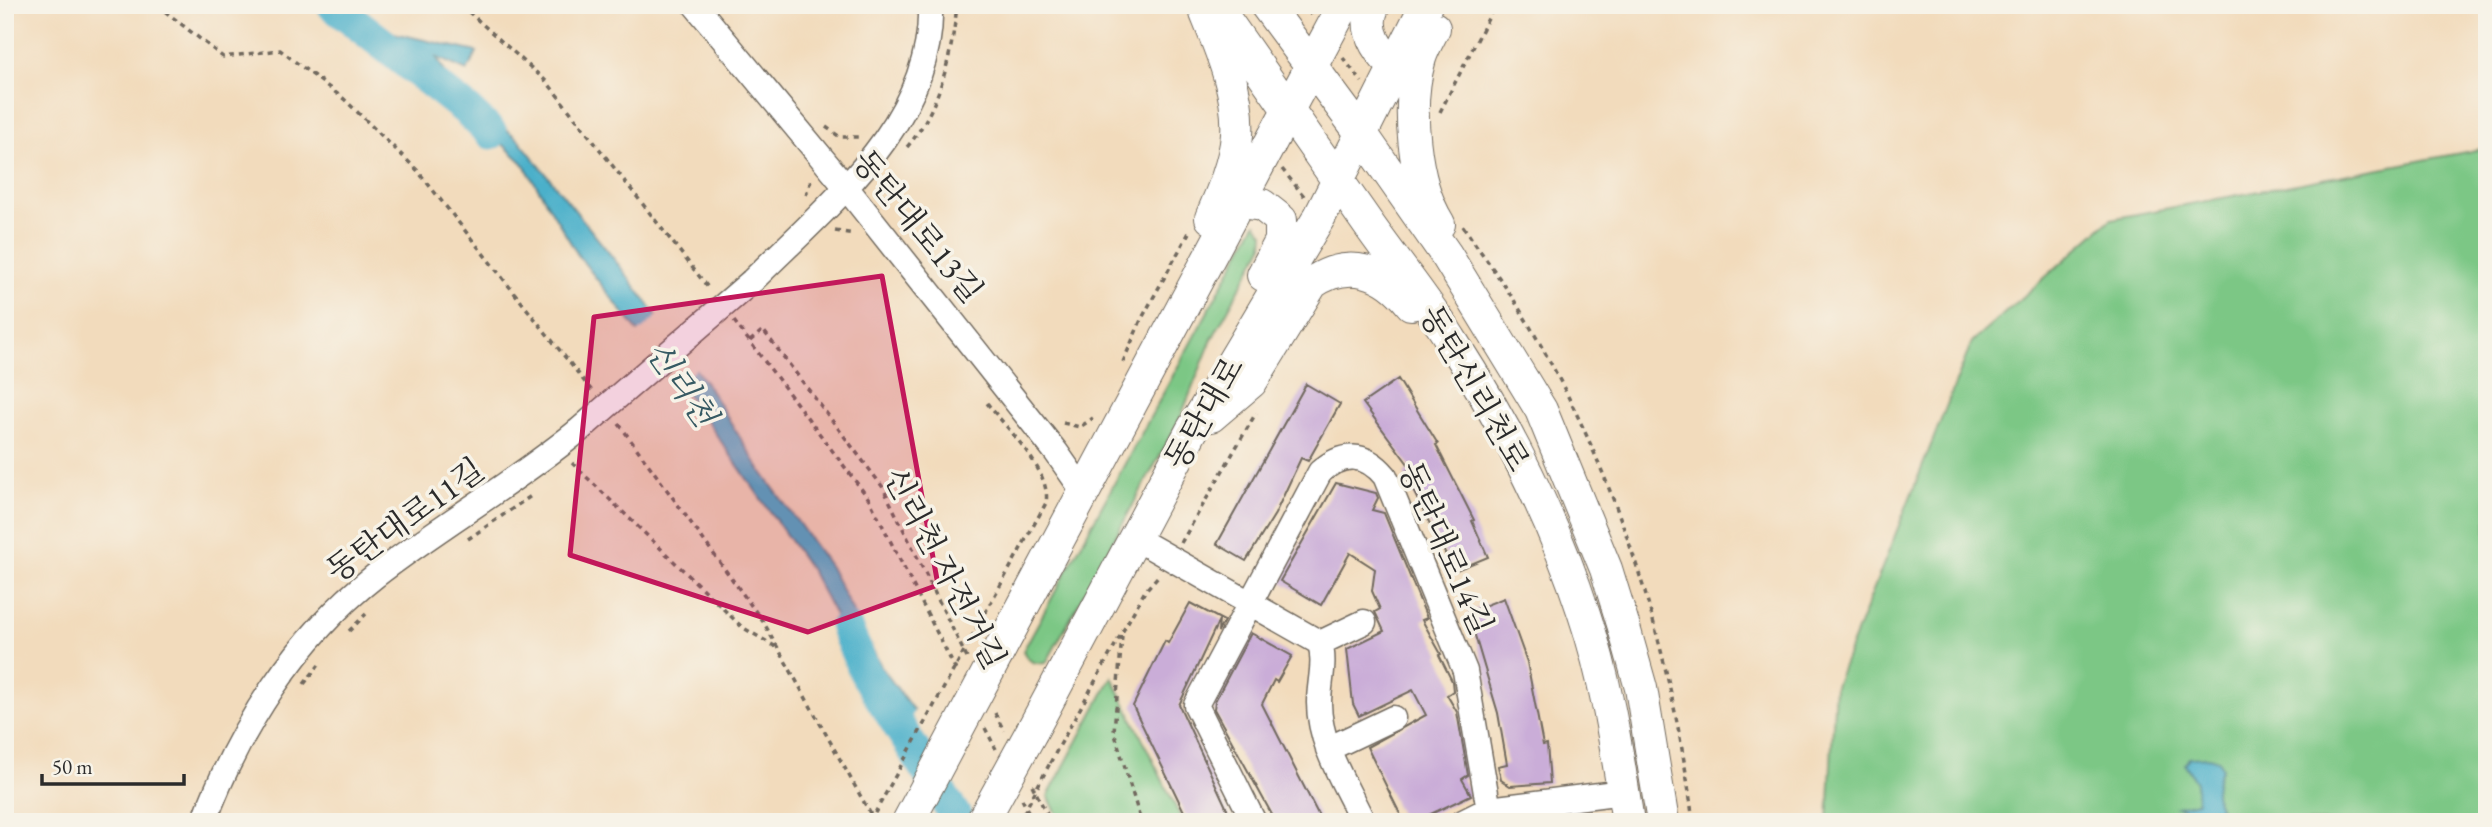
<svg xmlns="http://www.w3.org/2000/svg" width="2492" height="827" viewBox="0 0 2492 827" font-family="'EB Garamond','Noto Serif KR',serif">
  <rect width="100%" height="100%" fill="#f7f3e8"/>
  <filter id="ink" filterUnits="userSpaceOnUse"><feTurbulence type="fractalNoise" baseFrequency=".0143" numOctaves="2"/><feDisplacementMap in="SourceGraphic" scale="14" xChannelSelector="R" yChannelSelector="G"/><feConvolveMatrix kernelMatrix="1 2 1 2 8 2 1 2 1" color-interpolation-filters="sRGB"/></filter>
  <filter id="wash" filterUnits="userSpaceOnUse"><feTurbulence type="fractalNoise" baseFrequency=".00686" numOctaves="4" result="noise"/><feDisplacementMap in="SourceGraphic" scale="28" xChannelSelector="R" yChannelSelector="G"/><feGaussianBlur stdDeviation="1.57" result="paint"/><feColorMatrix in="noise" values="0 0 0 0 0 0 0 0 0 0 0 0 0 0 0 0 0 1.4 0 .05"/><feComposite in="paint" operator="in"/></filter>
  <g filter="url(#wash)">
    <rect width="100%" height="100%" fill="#f2dbbc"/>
    <path fill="#7cc785" stroke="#547958" stroke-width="2" d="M2487 148V822H1828L1835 686 1972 342 2111 219Z
      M1256 223 1264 233 1263 246 1212 339 1179 421 1046 663C1033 664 1029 662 1023 651Z
      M1112 677 1183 822H1061L1048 796Z"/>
    <path fill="#4bb0ca" stroke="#3b6e7a" stroke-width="2" d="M319 5H355L394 33 477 52 467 71 436 57 452 83 519 140 629 278 708 386 759 468 830 567 882 668 966 781 955 795 866 674 812 572 697 407 578 255 523 163 457 102 404 61Z
      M2209 757 2218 760 2222 768C2211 789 2213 803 2229 822H2214L2209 816 2177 807 2197 802 2196 782 2185 764 2189 758Z"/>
    <path fill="#f2dbbc" d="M660 314 698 367 676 386 636 335Z
      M916 708 970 779 958 797H952L903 730Z"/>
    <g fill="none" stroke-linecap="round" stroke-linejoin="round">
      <path stroke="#4bb0ca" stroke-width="33" d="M333 5 468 111 491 133
        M846 628 866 674 959 822"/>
    </g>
    <g id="blocks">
      <path fill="#caadd8" d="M1398 379 1438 444 1436 445 1474 520 1472 521 1488 557 1454 571 1404 473 1411 468 1363 403Z
        M1306 384 1340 404 1308 461 1301 458 1275 514 1246 561 1217 544Z
        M1336 483 1376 493 1378 498 1372 510 1384 513 1427 618 1422 620 1441 654 1439 655 1452 681 1453 691 1447 695 1457 712 1468 775 1462 779 1471 795 1414 822H1404L1367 747 1426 715 1413 690 1359 716 1353 704 1347 649 1384 631 1375 612 1380 609 1372 591 1375 569 1350 553 1321 605 1280 581Z
        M1504 598 1527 662 1543 745 1547 744 1550 783 1510 786 1501 780 1498 766 1507 764 1498 713 1468 612Z
        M1190 603 1224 621 1218 632 1219 620 1179 705 1233 822H1189L1133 706 1165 641 1168 643Z
        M1251 633 1292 656 1277 682 1274 680 1262 704 1322 822H1276L1214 709 1215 701Z"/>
    </g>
  </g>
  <g filter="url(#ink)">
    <use href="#blocks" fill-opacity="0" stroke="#71695e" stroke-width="2"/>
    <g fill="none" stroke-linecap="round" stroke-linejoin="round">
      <defs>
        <path id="minor" d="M695 5 845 186 1056 452 1084 492
          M752 281C827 206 935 121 930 5
          M1135 538 1320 643C1326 663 1319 683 1319 703 1319 745 1346 785 1363 822
          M1320 643 1364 622
          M1328 749 1393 718
          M204 822C238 729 297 637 375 576 441 525 513 484 578 431
          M1254 822 1196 705 1320 472C1342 452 1365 452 1385 476L1465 671 1491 822
          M1463 822 1489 809 1623 792"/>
        <path id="major" d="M1215 5C1264 76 1314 147 1364 218 1393 260 1426 299 1453 343 1507 427 1553 519 1584 614 1607 682 1617 752 1628 822
          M1266 5 1361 133 1447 256 1541 410 1606 569 1623 624 1641 688 1663 822
          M1374 5C1364 24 1372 42 1385 57L1398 58
          M1206 13C1221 50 1240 94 1237 135 1235 162 1222 193 1211 218
          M1434 28C1429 38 1423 48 1420 58 1406 105 1413 182 1439 224
          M1239 202 1262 205 1281 220V241L1263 275
          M1211 416 1251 382 1312 283C1348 258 1385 270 1411 304
          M997 655 1344 5
          M1032 731 1191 432 1320 216 1426 5"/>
      </defs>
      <use href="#minor" stroke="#71695e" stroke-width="27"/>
      <use href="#major" stroke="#71695e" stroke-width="34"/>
      <path stroke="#71695e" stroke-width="3.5" stroke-dasharray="5 5" stroke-linecap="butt" d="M157 5 223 57 280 50 344 99 417 170 592 391
        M461 5 547 82 710 290
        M1305 5 1311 15
        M1343 58 1362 82
        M1440 112 1495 5
        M826 127 840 137H859
        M907 147C940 109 952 54 957 5
        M1282 169 1304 196
        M806 195 811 180
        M884 199 885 175
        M1463 226C1483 256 1505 284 1523 315 1616 467 1671 646 1693 822
        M835 231 854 234
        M734 321 869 499 958 674
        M750 341 763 330 882 486 968 660
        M1123 362 1141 320 1191 229
        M1063 423 1080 427 1093 418
        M619 424 764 623 875 822
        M572 463 742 627 776 647
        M468 539 531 496
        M1181 543 1256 413
        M980 622 1046 503C1052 471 1006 428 987 403
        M349 631 366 614
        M1122 636 1114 731 1141 822
        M304 684 319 665
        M995 713 1004 731
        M985 728 996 749
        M1050 763 1145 591 1159 575
        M1032 785 1051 822
        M1022 799 1033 822
        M1131 822 1141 821"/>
      <use href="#minor" stroke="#fff" stroke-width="24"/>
      <use href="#major" stroke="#fff" stroke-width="32"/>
      <defs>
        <path id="minor-bridge" d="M578 431 752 281"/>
        <path id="major-bridge" d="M908 822 997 655
          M982 822 1032 731"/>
      </defs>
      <use href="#minor-bridge" stroke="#71695e" stroke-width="27" stroke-linecap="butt"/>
      <use href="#major-bridge" stroke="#71695e" stroke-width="34" stroke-linecap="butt"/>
      <path stroke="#71695e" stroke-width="3.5" stroke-dasharray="5 5" stroke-linecap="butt" d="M870 822 980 622
        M1019 822 1050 763"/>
      <use href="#minor-bridge" stroke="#fff" stroke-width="24"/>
      <use href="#major-bridge" stroke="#fff" stroke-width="32"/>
    </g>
  </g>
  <path fill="#c2185b" fill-opacity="0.2" stroke="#c2185b" stroke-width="5" stroke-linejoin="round" d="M882 276 938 585 808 632 570 555 594 317Z"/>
  <g text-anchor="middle" stroke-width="7" stroke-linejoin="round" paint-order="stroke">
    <g font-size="32" fill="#2b2b2b" stroke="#f7f3e8">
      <text transform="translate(918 226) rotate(51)" y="11">동탄대로13길</text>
      <text transform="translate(1475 388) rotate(60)" y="11">동탄신리천로</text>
      <text transform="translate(1204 413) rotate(-60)" y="11">동탄대로</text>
      <text transform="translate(405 520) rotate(-36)" y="11">동탄대로11길</text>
      <text transform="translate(1446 548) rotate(66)" y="11">동탄대로14길</text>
      <text transform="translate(945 568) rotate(62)" y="11">신리천 자전거길</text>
    </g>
    <g font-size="33" font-style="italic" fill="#365a63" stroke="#f7f3e8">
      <text transform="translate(682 383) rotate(55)" y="12">신리천</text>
    </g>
  </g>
  <rect width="2492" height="827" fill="none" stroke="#f7f3e8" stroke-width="28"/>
  <path d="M42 774v10h142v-10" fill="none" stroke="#2b2b2b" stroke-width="3.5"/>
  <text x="52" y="774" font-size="21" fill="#2b2b2b" stroke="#f7f3e8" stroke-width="5" paint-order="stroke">50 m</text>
</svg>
